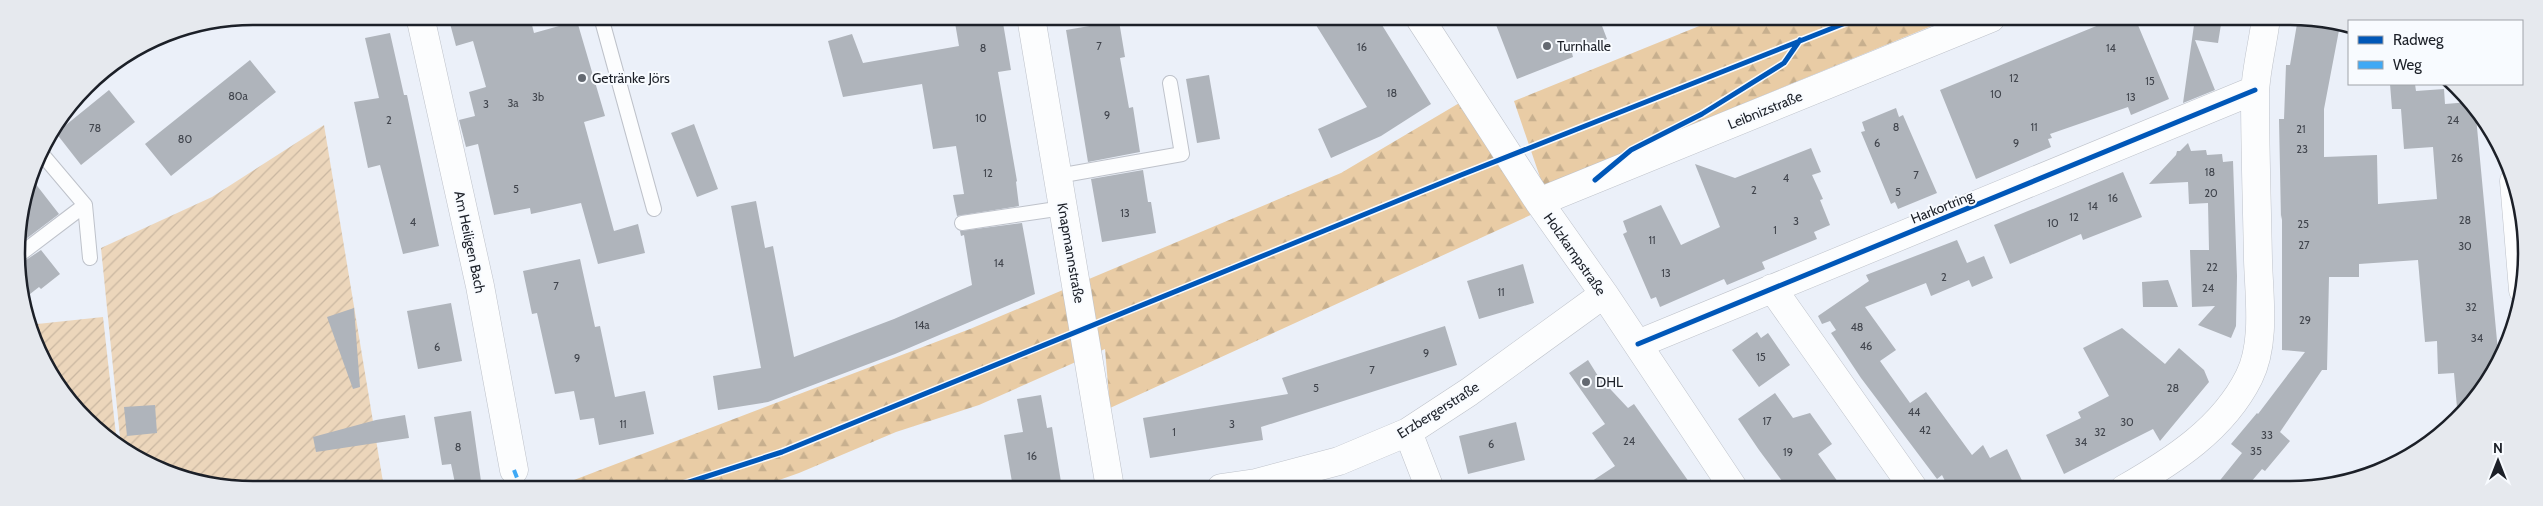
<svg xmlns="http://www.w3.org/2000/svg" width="2543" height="506" viewBox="0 0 2543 506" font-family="Cabin,sans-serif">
  <defs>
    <pattern id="forest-firs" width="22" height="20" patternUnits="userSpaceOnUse" patternTransform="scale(1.25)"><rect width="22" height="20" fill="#e9cca5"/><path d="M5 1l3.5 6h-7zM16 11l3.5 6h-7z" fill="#c7af8e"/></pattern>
    <pattern id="garden-furrows" width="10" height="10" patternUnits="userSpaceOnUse" patternTransform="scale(1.25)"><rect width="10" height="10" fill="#ecd6bb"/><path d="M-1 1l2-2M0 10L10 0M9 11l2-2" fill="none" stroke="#cab7a1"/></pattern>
  </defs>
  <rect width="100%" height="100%" fill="#ebf0f9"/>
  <path fill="url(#forest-firs)" d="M1719 18H1951L1543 186 1514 101Z
    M1461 102 1535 213 1110 408 1105 349 979 405 896 432 799 473 756 488H553L970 329 1341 173Z"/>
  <path fill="url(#garden-furrows)" d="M324 125 384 488H222L135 458 121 447 101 248 212 197Z
    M103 317 117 444 75 409 28 325Z"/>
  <path fill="#afb4bb" d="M448 16 530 17 534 33 577 21 605 116 584 122 614 231 638 224 645 253 598 264 581 203 531 214 530 208 494 215 478 144 466 147 459 120 475 116 469 92 486 87 473 41 456 46Z
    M954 17H1002L1011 70 998 72 1017 181 1016 182 1019 206 957 216 953 195 964 194 956 146 933 149 922 84 843 97 828 41 852 34 863 63 959 46Z
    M1311 17H1377L1431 104 1381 136 1331 158 1318 129 1367 107Z
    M1493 17 1599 18 1607 39 1572 53 1573 57 1517 79Z
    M2116 18H2135L2169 99 2131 115 2128 107 2050 134 2052 138 2048 139 2051 147 1976 179 1940 90Z
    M2195 18H2222L2218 43 2195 40 2215 90 2183 103Z
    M2298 18H2321L2340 25 2324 109V157L2377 155 2378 204 2437 199 2433 147 2404 149 2401 109H2392L2390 84H2415L2416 91 2444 89 2445 104 2470 102 2475 106 2499 362 2458 419 2454 373 2438 374 2437 341 2425 342 2418 260 2359 264V277H2329L2327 370H2322L2280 432 2290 441 2265 471 2262 469 2245 489H2213L2242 453 2231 444 2257 413 2258 414 2305 352 2282 350V215L2281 220 2279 119H2284L2286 65H2290Z
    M1119 21 1125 57 1120 58 1129 108 1133 107 1140 152 1088 162 1066 30Z
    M390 33 404 95H407L439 246 403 254 380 165 368 168 354 102 379 98 365 38Z
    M250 60 276 92 171 176 145 144Z
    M1209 75 1220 139 1197 143 1186 79Z
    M109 90 135 122 81 165 56 133Z
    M1896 108 1899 117 1903 115 1937 193 1898 209 1895 202 1891 204 1861 132 1865 131 1862 122Z
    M694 124 718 189 697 197 671 133Z
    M2188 143 2191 151 2206 150 2207 155 2222 154 2223 162 2233 161 2237 276 2236 326 2231 338 2198 325 2215 306 2192 307 2190 250H2209L2208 203 2189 204 2188 182 2149 184 2176 155 2177 151H2180Z
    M1811 148 1821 172 1812 175 1823 199 1820 200 1830 225 1814 232 1817 239 1762 262 1765 269 1727 285 1724 279 1660 307 1656 297 1651 299 1623 234 1627 232 1623 221 1661 205 1681 245 1720 227 1695 164 1735 178Z
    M1143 170 1148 202H1151L1156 233 1102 242 1091 179Z
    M2123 172 2142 217 2083 240 2081 234 2010 264 1994 225Z
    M31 178 59 214 18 245 17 238Z
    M756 201 765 248 773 246 794 357 894 319 972 285 964 235 961 236 960 231 1022 223 1035 294 895 354 768 402 718 410 713 376 761 368 731 206Z
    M1957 240 1967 263 1984 256 1993 278 1972 287 1969 280 1931 296 1926 283 1865 307 1896 350 1880 361 1910 403 1926 392 1972 455 1983 445 1990 458 2007 449 2026 489H1949L1942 475 1937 479 1861 378 1831 333 1836 330 1830 321 1822 324 1818 316 1869 281 1866 275Z
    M41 250 60 274 41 289 39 287 25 298 20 264Z
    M580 259 595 327 600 326 615 397 645 391 654 434 599 445 594 418 580 420 574 391 555 394 537 313 532 314 523 271Z
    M1523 264 1534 303 1479 319 1467 281Z
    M2168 280 2178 307H2143L2142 282Z
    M451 303 462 361 418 369 407 311Z
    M354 308 360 387 353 389 327 317Z
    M1445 326 1457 365 1261 427 1263 440 1150 458 1143 418 1288 394 1282 378Z
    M2122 328 2165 364 2179 348 2204 370 2209 382 2160 441 2153 429 2064 474 2046 435 2081 418 2078 412 2109 396 2083 348Z
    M1757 332 1761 338 1768 333 1790 365 1759 387 1732 350Z
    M1588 360 1598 376 1628 408 1634 404 1694 489H1580L1615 466 1592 433 1605 424 1569 373Z
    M1775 393 1793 418 1810 413 1832 444 1818 454 1843 489H1788L1759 450 1738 419Z
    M1041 395 1047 428 1052 427 1062 488H1013L1004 435 1023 432 1017 399Z
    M155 405 157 433 127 436 124 407Z
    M471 411 482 488H456L451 464 442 465 434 417Z
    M405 415 409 438 316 452 313 437 376 420Z
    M1516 422 1525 460 1468 474 1459 436Z"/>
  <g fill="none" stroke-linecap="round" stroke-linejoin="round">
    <defs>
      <path id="lane" d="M601 17 654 209
        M41 153 85 205 90 258
        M1058 176 1182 154 1170 83
        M962 223 1063 208
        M19 255 85 205"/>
      <path id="street" d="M420 16 480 286 514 470
        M1031 17 1110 488
        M1419 17 1539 202 1604 294 1734 489
        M2514 181 2523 290
        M1539 202 1991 18
        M1772 288 1914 489
        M1638 344 2255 90
        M1408 432 1430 489
        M1221 488 1256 483 1339 461 1408 432 1469 392 1604 294
        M2124 489C2173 461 2223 429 2249 377 2266 343 2259 296 2258 260 2257 205 2255 149 2255 93 2256 69 2263 43 2266 18"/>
    </defs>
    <use href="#lane" stroke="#bec2ca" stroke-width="16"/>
    <use href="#street" stroke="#bec2ca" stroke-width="29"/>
    <use href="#lane" stroke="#fcfdfe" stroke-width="14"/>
    <use href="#street" stroke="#fcfdfe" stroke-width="28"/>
    <path stroke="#3fa9f5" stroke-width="4" stroke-dasharray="8 4" stroke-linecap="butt" d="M514 470 521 488"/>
    <defs>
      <path id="cycleway" d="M1595 180 1631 150 1702 114 1784 63 1800 40
        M1638 344 2255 90
        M671 488 782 452 1461 175 1858 18"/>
    </defs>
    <use href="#cycleway" stroke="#f8fbff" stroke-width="8"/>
    <use href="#cycleway" stroke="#0057b8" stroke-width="5"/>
  </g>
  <g fill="#646971" stroke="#f8fbff" stroke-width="2">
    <circle cx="1547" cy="46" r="5"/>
    <circle cx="582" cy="78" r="5"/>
    <circle cx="1586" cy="382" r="5"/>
  </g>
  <g text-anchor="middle" stroke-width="4" stroke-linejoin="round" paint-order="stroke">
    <g font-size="11" fill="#41454d">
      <text x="1099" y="50">7</text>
      <text x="1362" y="51">16</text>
      <text x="983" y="52">8</text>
      <text x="2111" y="52">14</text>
      <text x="2014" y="82">12</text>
      <text x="2150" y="85">15</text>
      <text x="1392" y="97">18</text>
      <text x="1996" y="98">10</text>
      <text x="238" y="100">80a</text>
      <text x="538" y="101">3b</text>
      <text x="2131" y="101">13</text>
      <text x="513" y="107">3a</text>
      <text x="486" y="108">3</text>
      <text x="1107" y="119">9</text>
      <text x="981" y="122">10</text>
      <text x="389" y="124">2</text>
      <text x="2453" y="124">24</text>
      <text x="1896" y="131">8</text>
      <text x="2034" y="131">11</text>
      <text x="95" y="132">78</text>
      <text x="2301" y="133">21</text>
      <text x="185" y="143">80</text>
      <text x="1877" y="147">6</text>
      <text x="2016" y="147">9</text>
      <text x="2302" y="153">23</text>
      <text x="2457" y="162">26</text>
      <text x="2210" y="176">18</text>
      <text x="988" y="177">12</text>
      <text x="1916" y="179">7</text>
      <text x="1786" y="182">4</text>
      <text x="516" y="193">5</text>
      <text x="1754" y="194">2</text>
      <text x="1898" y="196">5</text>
      <text x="2211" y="197">20</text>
      <text x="2113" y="202">16</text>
      <text x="2093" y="210">14</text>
      <text x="1125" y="217">13</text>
      <text x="2074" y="221">12</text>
      <text x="2465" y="224">28</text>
      <text x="1796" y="225">3</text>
      <text x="413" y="226">4</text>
      <text x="2053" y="227">10</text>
      <text x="2303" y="228">25</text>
      <text x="1775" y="234">1</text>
      <text x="1652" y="244">11</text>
      <text x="2304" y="249">27</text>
      <text x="2465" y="250">30</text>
      <text x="999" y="267">14</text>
      <text x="2212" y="271">22</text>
      <text x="1666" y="277">13</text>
      <text x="1944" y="281">2</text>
      <text x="556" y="290">7</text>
      <text x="2208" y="292">24</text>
      <text x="1501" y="296">11</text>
      <text x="2471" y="311">32</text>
      <text x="2305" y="324">29</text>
      <text x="922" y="329">14a</text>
      <text x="1857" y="331">48</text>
      <text x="2477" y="342">34</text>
      <text x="1866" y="350">46</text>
      <text x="437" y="351">6</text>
      <text x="1426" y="357">9</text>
      <text x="1761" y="361">15</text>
      <text x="577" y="362">9</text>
      <text x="1372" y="374">7</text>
      <text x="1316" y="392">5</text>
      <text x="2173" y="392">28</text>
      <text x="1914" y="416">44</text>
      <text x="1767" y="425">17</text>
      <text x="2127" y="426">30</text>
      <text x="623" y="428">11</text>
      <text x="1232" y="428">3</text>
      <text x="1925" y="434">42</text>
      <text x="1174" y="436">1</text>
      <text x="2100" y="436">32</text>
      <text x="2267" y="439">33</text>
      <text x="1629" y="445">24</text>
      <text x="2081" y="446">34</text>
      <text x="1491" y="448">6</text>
      <text x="458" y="451">8</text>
      <text x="2256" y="455">35</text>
      <text x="1788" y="456">19</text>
      <text x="1032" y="460">16</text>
    </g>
    <g font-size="14" fill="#1c2028" stroke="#f8fbff" text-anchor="start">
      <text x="1557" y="51">Turnhalle</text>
      <text x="592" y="83">Getränke Jörs</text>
      <text x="1596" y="387">DHL</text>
    </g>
    <g font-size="14" fill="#1c2028" stroke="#f8fbff">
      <text transform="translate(1765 110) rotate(-22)" y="5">Leibnizstraße</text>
      <text transform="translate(1942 207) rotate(-22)" y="5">Harkortring</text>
      <text transform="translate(470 242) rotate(78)" y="5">Am Heiligen Bach</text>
      <text transform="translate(1071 253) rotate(80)" y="5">Knapmannstraße</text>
      <text transform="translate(1575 254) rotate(55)" y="5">Holzkampstraße</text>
      <text transform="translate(1438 410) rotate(-32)" y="5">Erzbergerstraße</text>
    </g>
  </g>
  <path d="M0 0H2543V506H0ZM253 25H2290A228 228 0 0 1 2518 253V253A228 228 0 0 1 2290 481H253A228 228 0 0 1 25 253V253A228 228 0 0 1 253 25Z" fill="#e6e9ee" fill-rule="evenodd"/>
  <path fill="none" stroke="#1c2028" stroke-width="2.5" d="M253 25H2290A228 228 0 0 1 2518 253V253A228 228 0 0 1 2290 481H253A228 228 0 0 1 25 253V253A228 228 0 0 1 253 25Z"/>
  <rect x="2348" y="20" width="175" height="65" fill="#f8fbff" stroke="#a0a3a9"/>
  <rect x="2358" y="36" width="25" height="8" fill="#0057b8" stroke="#a0a3a9"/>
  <text x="2393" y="45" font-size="15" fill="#1c2028">Radweg</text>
  <rect x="2358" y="61" width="25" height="8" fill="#3fa9f5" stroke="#a0a3a9"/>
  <text x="2393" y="70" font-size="15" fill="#1c2028">Weg</text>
  <g transform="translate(2498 461)" stroke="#f8fbff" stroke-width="4" paint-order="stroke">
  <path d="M0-4L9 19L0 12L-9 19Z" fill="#1c2028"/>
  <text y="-8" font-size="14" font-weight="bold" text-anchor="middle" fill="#1c2028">N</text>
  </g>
</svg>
